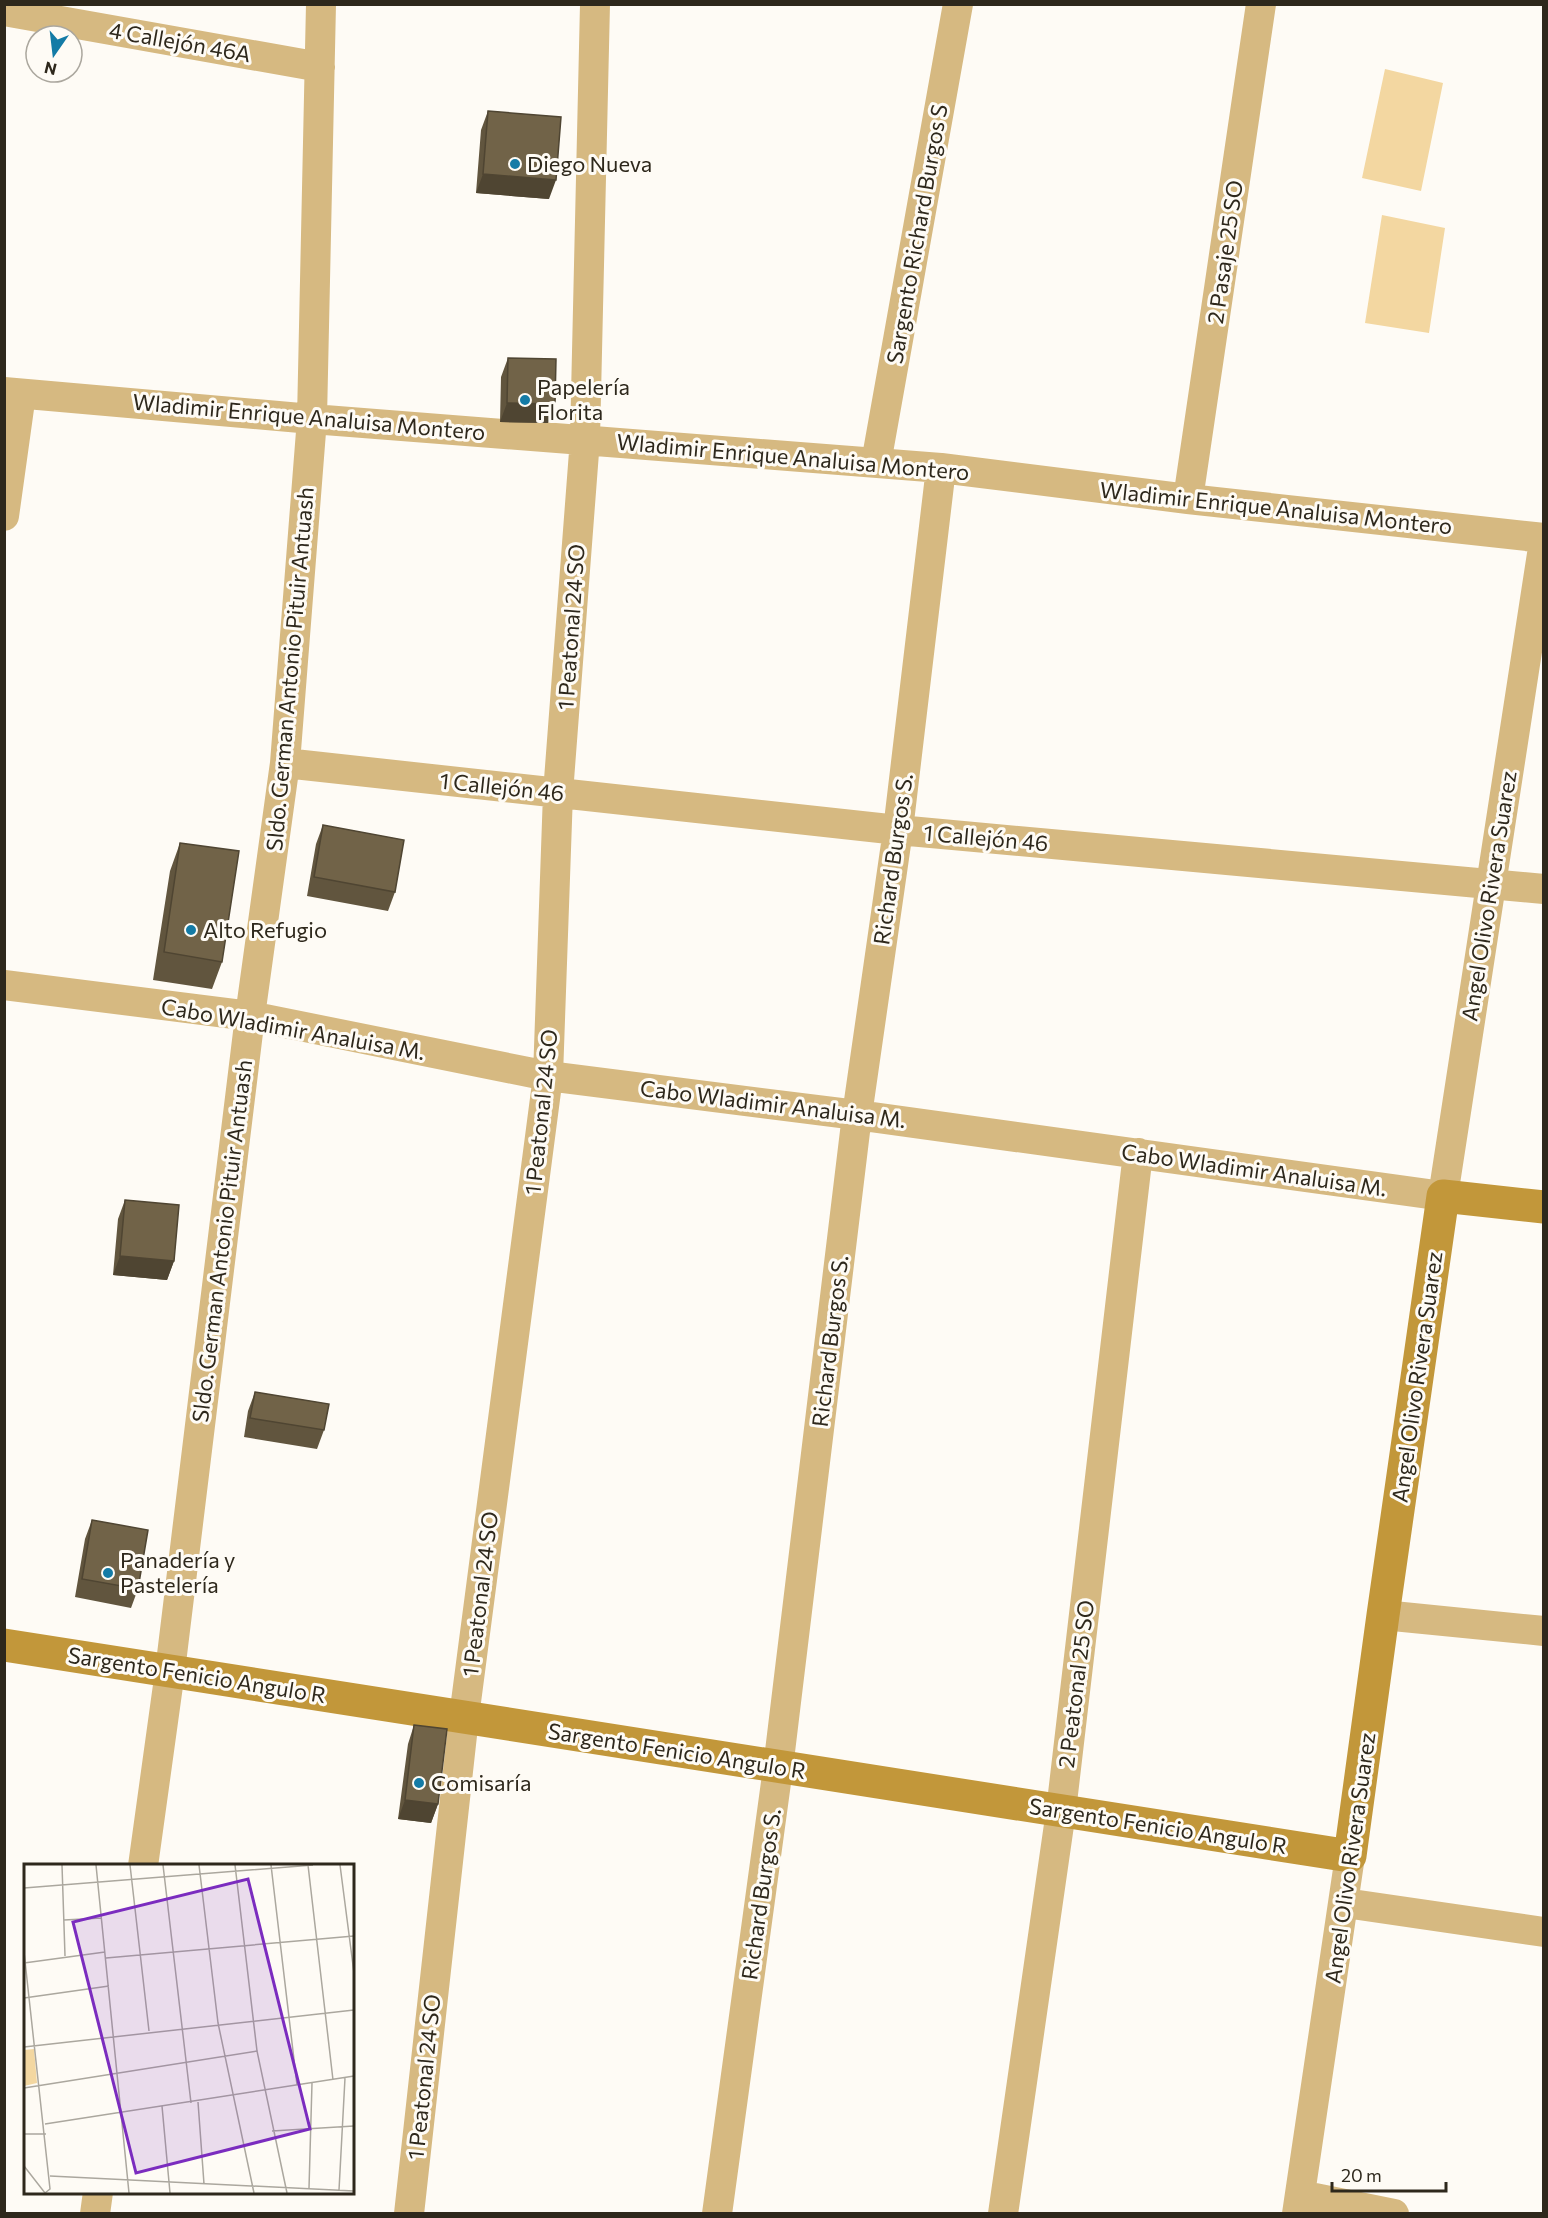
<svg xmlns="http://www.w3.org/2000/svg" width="1548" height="2218" viewBox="0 0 1548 2218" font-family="Commissioner,sans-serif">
  <rect width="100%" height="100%" fill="#fefbf5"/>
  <path fill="#f3d7a1" d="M1385 69 1443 83 1421 191 1362 178Z
    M1382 215 1445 228 1429 333 1365 323Z"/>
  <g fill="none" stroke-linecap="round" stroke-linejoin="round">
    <path stroke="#d6b981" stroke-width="30" d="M4 11 320 67
      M4 392 312 419 941 468 1188 499 1544 538
      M876 463 958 4
      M1188 499 1261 4
      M4 516 21 394
      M285 763 898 830 1544 889
      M4 985 250 1016 548 1076 857 1115 1443 1196 1544 541
      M1383 1615 1544 1631
      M143 1866 170 1671 250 1016 285 763 312 419 321 4
      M1345 1903 1544 1932
      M1300 2195 1394 2214
      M95 2214 98 2192
      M409 2214 464 1717 548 1076 558 793 585 439 595 4
      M717 2214 778 1768 857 1115 898 830 941 468
      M1003 2214 1061 1811 1138 1153
      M1297 2214 1350 1856"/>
    <path stroke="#c2973a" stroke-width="33" d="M4 1645 1350 1856 1383 1615 1443 1196 1544 1207"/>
  </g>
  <path fill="#61553e" d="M488 111 549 199 476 193 481 130Z
    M508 358 548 423 500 422 501 377Z
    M323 825 395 892 388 911 307 896 316 844Z
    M180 843 222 962 212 989 153 980 170 871Z
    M125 1200 174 1261 167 1280 113 1275 118 1219Z
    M255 1392 324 1430 317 1449 244 1437 248 1411Z
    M92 1520 138 1589 131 1608 75 1597 85 1539Z
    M414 1725 438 1804 431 1823 398 1819 408 1744Z"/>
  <path fill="#4f4532" d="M483 174 556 180 549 199 476 193Z
    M507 403 555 404 548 423 500 422Z
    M120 1256 174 1261 167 1280 113 1275Z
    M405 1800 438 1804 431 1823 398 1819Z"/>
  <path fill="#716348" stroke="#4f4532" stroke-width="1.5" d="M488 111 561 117 556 180 483 174Z
    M508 358 556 359 555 404 507 403Z
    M323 825 404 840 395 892 314 877Z
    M180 843 239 851 222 962 164 952Z
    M125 1200 179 1205 174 1261 120 1256Z
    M255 1392 329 1404 324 1430 250 1418Z
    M92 1520 148 1530 138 1589 82 1579Z
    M414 1725 447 1729 438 1804 405 1800Z"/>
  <g fill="#147ba6" stroke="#fefbf5" stroke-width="2">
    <circle cx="515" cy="164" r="6"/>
    <circle cx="525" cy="400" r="6"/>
    <circle cx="191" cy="930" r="6"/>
    <circle cx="108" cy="1573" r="6"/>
    <circle cx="419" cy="1783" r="6"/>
  </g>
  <g text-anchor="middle" stroke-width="6" stroke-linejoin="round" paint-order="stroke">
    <g font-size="22" fill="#2e281c" stroke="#fefbf5">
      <text transform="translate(180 42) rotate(10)" y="8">4 Callejón 46A</text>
      <text transform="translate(917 234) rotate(-80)" y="8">Sargento Richard Burgos S</text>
      <text transform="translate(1225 252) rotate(-82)" y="8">2 Pasaje 25 SO</text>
      <text transform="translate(309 417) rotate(5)" y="8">Wladimir Enrique Analuisa Montero</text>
      <text transform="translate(793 457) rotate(5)" y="8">Wladimir Enrique Analuisa Montero</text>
      <text transform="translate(1276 508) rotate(6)" y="8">Wladimir Enrique Analuisa Montero</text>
      <text transform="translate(571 627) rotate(-86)" y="8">1 Peatonal 24 SO</text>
      <text transform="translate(290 669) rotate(-85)" y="8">Sldo. German Antonio Pituir Antuash</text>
      <text transform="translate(502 787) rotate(6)" y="8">1 Callejón 46</text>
      <text transform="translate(986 838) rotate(5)" y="8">1 Callejón 46</text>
      <text transform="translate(893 859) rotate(-82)" y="8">Richard Burgos S.</text>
      <text transform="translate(1489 896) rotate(-81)" y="8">Angel Olivo Rivera Suarez</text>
      <text transform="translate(293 1029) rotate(10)" y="8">Cabo Wladimir Analuisa M.</text>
      <text transform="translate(773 1104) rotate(7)" y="8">Cabo Wladimir Analuisa M.</text>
      <text transform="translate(541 1112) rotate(-84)" y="8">1 Peatonal 24 SO</text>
      <text transform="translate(1254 1170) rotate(8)" y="8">Cabo Wladimir Analuisa M.</text>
      <text transform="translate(222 1241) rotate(-83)" y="8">Sldo. German Antonio Pituir Antuash</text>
      <text transform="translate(830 1341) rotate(-83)" y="8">Richard Burgos S.</text>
      <text transform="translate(1417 1377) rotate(-82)" y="8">Angel Olivo Rivera Suarez</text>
      <text transform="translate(480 1594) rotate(-83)" y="8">1 Peatonal 24 SO</text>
      <text transform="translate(197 1675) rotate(9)" y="8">Sargento Fenicio Angulo R</text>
      <text transform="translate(1076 1684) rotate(-83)" y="8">2 Peatonal 25 SO</text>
      <text transform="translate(677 1751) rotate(9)" y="8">Sargento Fenicio Angulo R</text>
      <text transform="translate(1158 1826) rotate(9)" y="8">Sargento Fenicio Angulo R</text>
      <text transform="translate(1350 1858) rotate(-82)" y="8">Angel Olivo Rivera Suarez</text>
      <text transform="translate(761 1894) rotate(-82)" y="8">Richard Burgos S.</text>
      <text transform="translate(424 2077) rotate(-84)" y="8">1 Peatonal 24 SO</text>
    </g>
    <g font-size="22" fill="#2e281c" stroke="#fefbf5" text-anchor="start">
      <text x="527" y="172">Diego Nueva</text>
      <text x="537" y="395">Papelería<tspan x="537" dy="25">Florita</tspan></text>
      <text x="203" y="938">Alto Refugio</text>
      <text x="120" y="1568">Panadería y<tspan x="120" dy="25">Pastelería</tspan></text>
      <text x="431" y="1791">Comisaría</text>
    </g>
  </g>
  <g transform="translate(24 1864)">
    <rect width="330" height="330" fill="#fefbf5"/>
    <path d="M10 185 13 219 0 222V186Z" fill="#f3d7a1"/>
    <path fill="none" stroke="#aba79e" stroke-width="1.5" d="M38 1 41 92M72 1 105 329M106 1 125 167M139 1 167 239M175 1 194 159 230 329M211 1 233 187 263 329M247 1 273 221M284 1 309 216M316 1 330 109M0 24 289 1M40 56 78 54M0 88 26 325 21 329 0 302M82 94 330 72M0 99 81 88M0 134 85 122M0 183 330 146M0 224 233 187M174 238 180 320M138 242 146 329M21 260 330 212M248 267 330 262M0 270H22M26 312 330 327M285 324 288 219M315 326 321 214"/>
    <path fill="#7b2cbf" fill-opacity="0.15" stroke="#7b2cbf" stroke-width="3" d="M224 15 286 265 112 309 49 58Z"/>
    <rect width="330" height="330" fill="none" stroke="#2e281c" stroke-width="3"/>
  </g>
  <rect width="1548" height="2218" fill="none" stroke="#2e281c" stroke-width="12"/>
  <g transform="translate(54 54) rotate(194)"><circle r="28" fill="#fefbf5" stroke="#aba79e" stroke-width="1.5"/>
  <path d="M0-4.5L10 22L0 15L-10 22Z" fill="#147ba6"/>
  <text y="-9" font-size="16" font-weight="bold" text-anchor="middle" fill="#2e281c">N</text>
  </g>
  <path d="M1332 2182v9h114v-9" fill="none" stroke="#2e281c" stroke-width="3"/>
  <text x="1341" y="2182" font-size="18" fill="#2e281c" stroke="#fefbf5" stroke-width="4.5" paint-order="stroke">20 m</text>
</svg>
